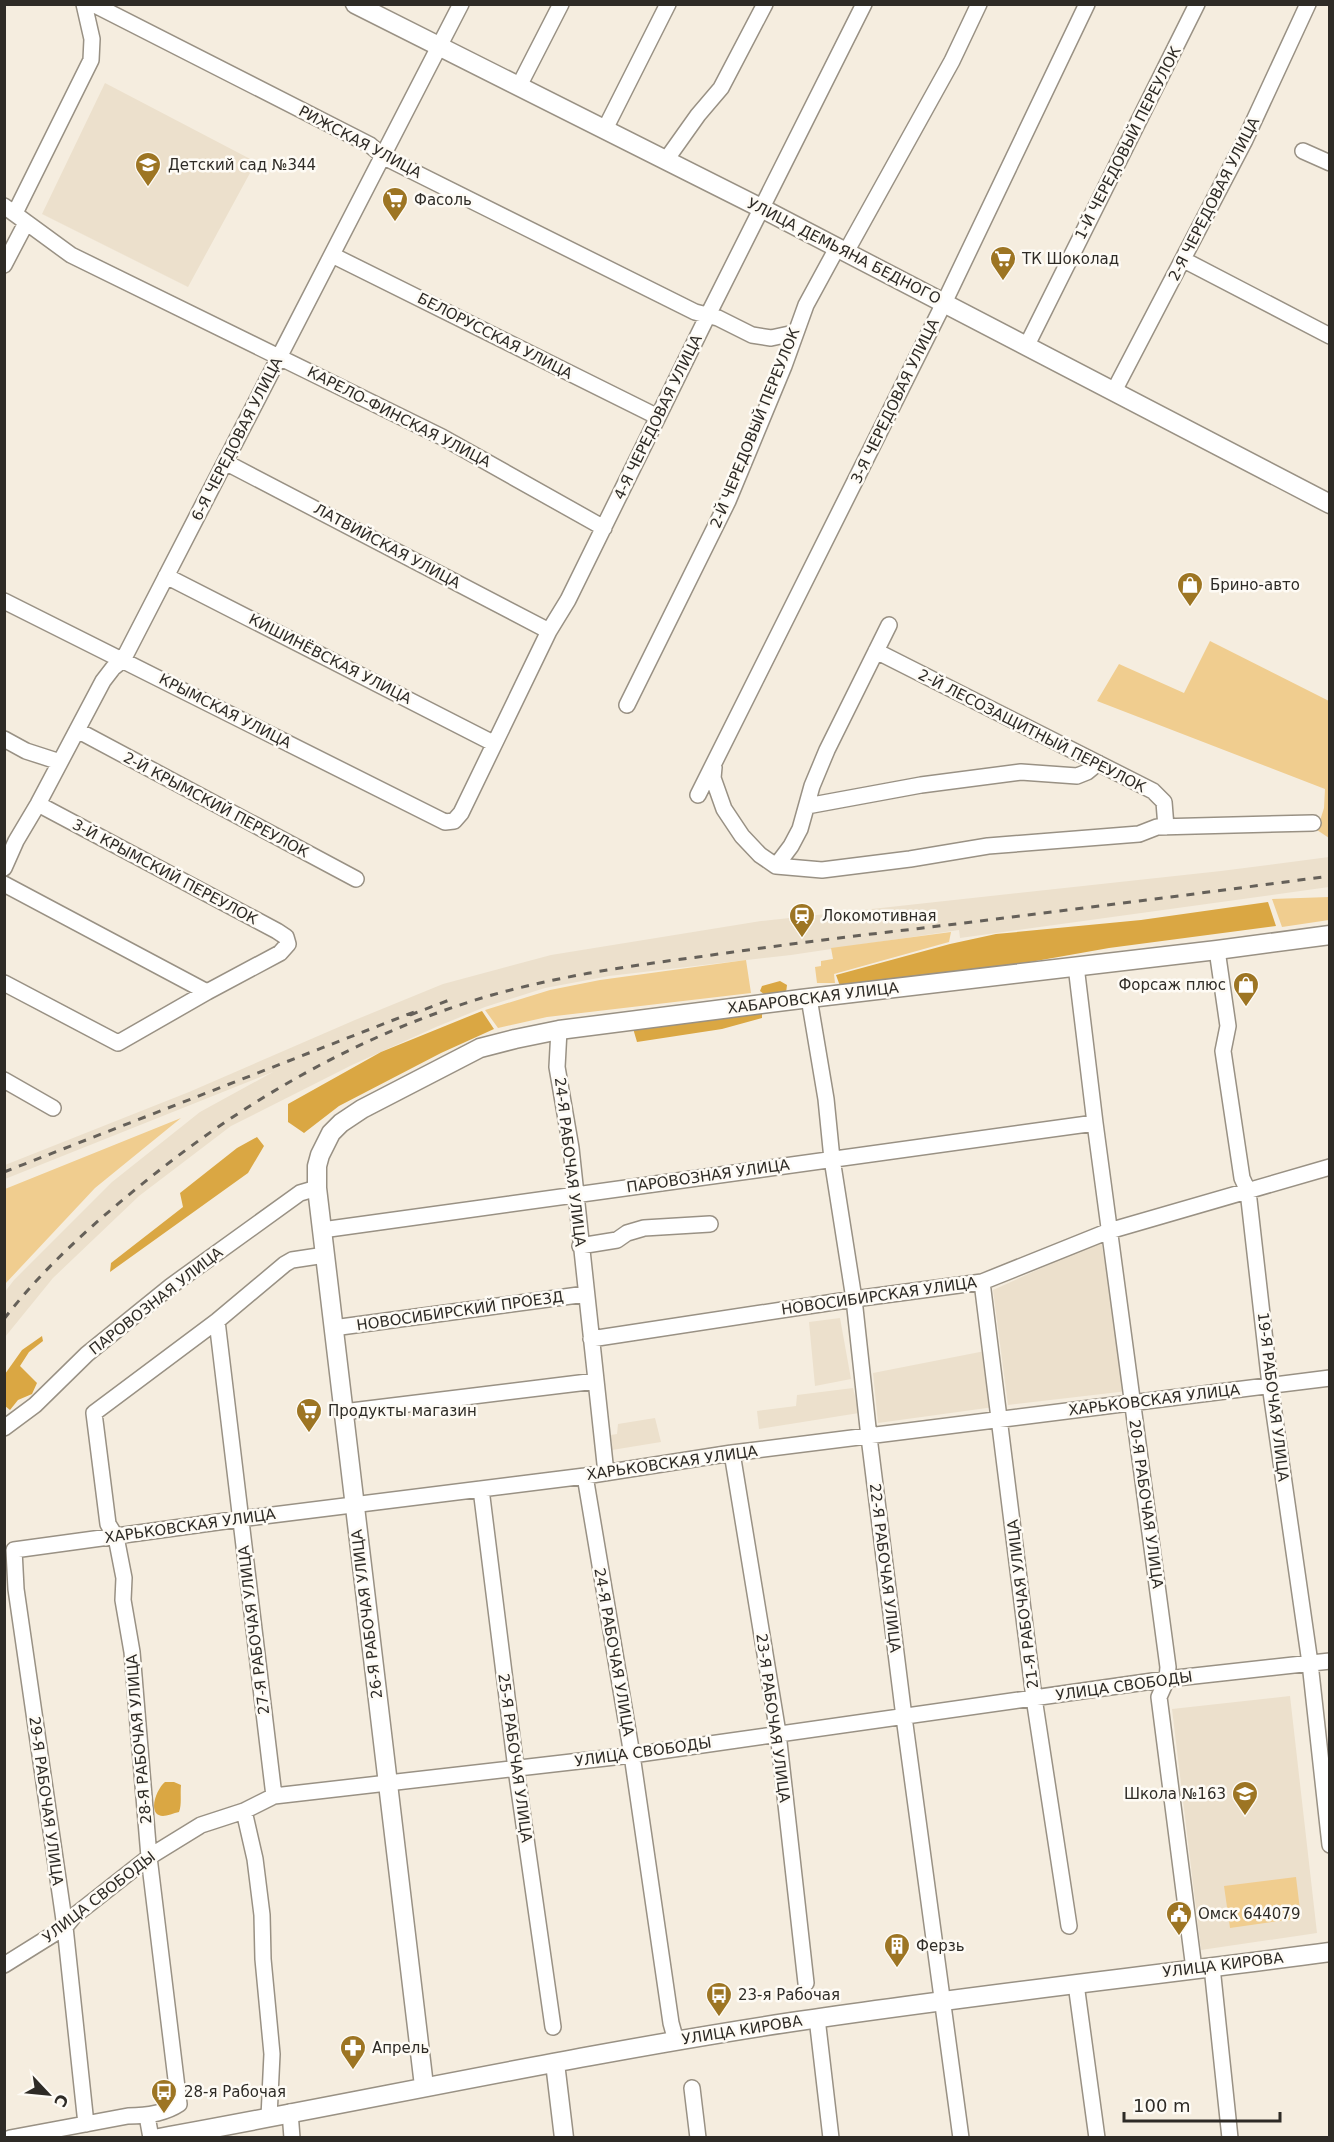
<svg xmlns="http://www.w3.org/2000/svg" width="1334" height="2142" viewBox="0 0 1334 2142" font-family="'DejaVu Sans',sans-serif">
  <rect width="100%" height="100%" fill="#f5eddf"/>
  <path fill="#ece0cc" d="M105 83 256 162 188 287 42 214Z
    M1329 857V887L960 938 959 930 791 955 609 976 545 988 485 1007 436 1027 352 1065 231 1126 139 1196 53 1278 5 1337 4 1293 14 1280 112 1182 200 1112 273 1072 5 1179V1165L189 1092 355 1020 443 984 551 955 761 921 1221 871Z
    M1101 1241 1128 1391 1008 1405 993 1290Z
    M840 1318 851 1379 815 1386 809 1322Z
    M985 1351 994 1407 878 1423 873 1373Z
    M853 1388 859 1413 759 1429 757 1411 796 1406 797 1395Z
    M655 1418 661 1442 612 1450 611 1435 617 1434 618 1424Z
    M1290 1696 1317 1933 1201 1950 1172 1709Z"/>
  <path fill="#f0cd8f" d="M1210 641 1329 701V838L1317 830 1324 808 1325 789 1097 701 1119 664 1184 693Z
    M1329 897V920L1282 927 1272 899Z
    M951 932 949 942 834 974 835 983H817L815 967 821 966V961L833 959 831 948Z
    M746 960 751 993 547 1017 498 1028 485 1010 550 990 600 980Z
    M181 1118 95 1188 5 1284V1189Z
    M1296 1877 1301 1918 1230 1928 1224 1886Z"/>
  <path fill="#daa743" d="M1268 902 1276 926 1109 948 985 970 840 986 836 975 950 944 996 934 1141 920Z
    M780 981 787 985 786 993 765 995 760 991 762 986Z
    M762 1009V1018L722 1029 637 1042 632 1025Z
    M482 1011 494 1029 441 1053 339 1106 304 1133 288 1122V1104L381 1052Z
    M257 1137 264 1146 248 1173 110 1272 111 1263 183 1207 180 1193 237 1148Z
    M42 1336 43 1341 29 1352 20 1366 37 1383 32 1394 18 1400 10 1410 5 1406V1374L22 1350Z
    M165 1782H174L181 1785C180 1794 182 1804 179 1812 174 1813 167 1816 163 1816 146 1815 157 1788 165 1782Z"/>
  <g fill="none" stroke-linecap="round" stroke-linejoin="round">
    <defs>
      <path id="minor" d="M93 4 370 145 384 157 695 312 718 318 752 335 771 338 794 333
        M519 86 561 4
        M605 129 668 4
        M1303 151 1330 163
        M666 160 698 115 721 88 765 4
        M4 206 71 255 442 437 604 528
        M15 213 91 60 92 39 84 4
        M846 252 952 61 979 4
        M332 255 658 417
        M1184 260 1330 336
        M4 265 26 223
        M1027 345 1197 4
        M1114 391 1245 140 1308 4
        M225 462 549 631
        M166 576 493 743
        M4 601 445 822 454 821 461 813 549 631 568 600 708 315 864 4
        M876 651 1153 791 1164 802 1166 827
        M627 705 728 501 784 366 806 305 837 248
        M77 730 356 879
        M4 739 26 751 60 762
        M714 767 713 778 724 809 742 836 760 855 776 866 822 870 910 859 988 846 1139 834 1157 827 1313 823
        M698 795 944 303 1087 4
        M807 806 921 785 1021 772 1077 776 1087 772 1098 763
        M776 866 791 846 800 829 812 786 827 750 889 625
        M4 868 16 841 38 804 103 681 113 668 123 660 461 4
        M4 884 207 992
        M1217 950 1228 1026 1223 1051 1242 1178 1248 1191 1270 1385 1310 1663 1330 1845
        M1076 966 1095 1123 1168 1667 1167 1679 1159 1697 1194 1969
        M4 983 118 1043 207 992 280 953 288 944 286 937 277 931 38 804
        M809 998 826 1099 832 1159 854 1299 869 1437 904 1717 961 2138
        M559 1030 557 1067 571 1148 606 1473
        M4 1080 53 1108
        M322 1230 1095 1123
        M580 1246 617 1240 627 1233 644 1228 710 1224
        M982 1282 1034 1698 1069 1926
        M217 1321 274 1796
        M333 1328 586 1294
        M591 1339 854 1299 982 1282 1109 1231 1330 1167
        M343 1412 596 1381
        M4 1428 35 1405 87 1354 171 1286 300 1193 317 1188
        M732 1453 778 1733 806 1983
        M585 1476 632 1755 671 2023 676 2041
        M481 1489 516 1769 553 2027
        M244 1811 255 1859 262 1915 263 1959 272 2054 269 2117
        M4 1965 65 1927 74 1916 149 1857 201 1825 244 1811 274 1796 632 1755 1167 1679 1330 1661
        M1212 1967 1230 2138
        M1076 1984 1097 2138
        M817 2018 831 2138
        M692 2088 698 2138
        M290 2112 292 2138
        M147 2116 151 2138
        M86 2124 65 1927 16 1589 14 1550 240 1519 585 1476 732 1453 1330 1378
        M10 2138 128 2116C146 2116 164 2114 179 2104L149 1857 132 1652 123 1600 124 1578 116 1537 108 1524 94 1413 217 1321 285 1264 292 1260 325 1255"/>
      <path id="major" d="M355 4 763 209 1330 504
        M555 2063 564 2138
        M424 2086 317 1188V1166L320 1155 331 1133 341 1123 362 1109 480 1048 515 1039 559 1030 801 999 1217 950 1330 935
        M159 2138C370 2100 580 2054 792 2022 971 1995 1150 1976 1330 1952"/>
    </defs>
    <use href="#minor" stroke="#999184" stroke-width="18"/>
    <use href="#major" stroke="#999184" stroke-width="21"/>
    <use href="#minor" stroke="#fff" stroke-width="15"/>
    <use href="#major" stroke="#fff" stroke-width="18"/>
    <path stroke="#656059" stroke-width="3" stroke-dasharray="8 8" stroke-linecap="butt" d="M410 1015 452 999
      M4 1172 414 1012
      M4 1319C48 1262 105 1213 161 1169 259 1092 371 1030 492 995 560 976 628 966 698 957 767 947 836 938 906 930 1047 913 1188 895 1330 876"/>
  </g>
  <defs>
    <symbol id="school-pin" viewBox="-11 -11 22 30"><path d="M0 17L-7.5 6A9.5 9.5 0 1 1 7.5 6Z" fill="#9d7523" stroke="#fefbf5"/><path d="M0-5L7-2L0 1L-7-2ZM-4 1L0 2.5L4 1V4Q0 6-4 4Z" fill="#fff"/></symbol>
    <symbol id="supermarket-pin" viewBox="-11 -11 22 30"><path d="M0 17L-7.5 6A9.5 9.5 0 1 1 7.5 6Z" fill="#9d7523" stroke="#fefbf5"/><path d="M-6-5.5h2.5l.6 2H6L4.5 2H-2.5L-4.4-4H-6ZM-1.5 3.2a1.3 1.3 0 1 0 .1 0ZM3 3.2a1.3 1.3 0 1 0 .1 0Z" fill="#fff"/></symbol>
    <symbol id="shop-pin" viewBox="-11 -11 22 30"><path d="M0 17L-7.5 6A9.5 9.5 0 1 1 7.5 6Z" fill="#9d7523" stroke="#fefbf5"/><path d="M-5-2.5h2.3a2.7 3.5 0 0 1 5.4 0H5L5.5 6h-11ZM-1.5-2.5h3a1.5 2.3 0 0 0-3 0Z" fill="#fff"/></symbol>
    <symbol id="station-pin" viewBox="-11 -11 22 30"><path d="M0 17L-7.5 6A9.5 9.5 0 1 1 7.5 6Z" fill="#9d7523" stroke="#fefbf5"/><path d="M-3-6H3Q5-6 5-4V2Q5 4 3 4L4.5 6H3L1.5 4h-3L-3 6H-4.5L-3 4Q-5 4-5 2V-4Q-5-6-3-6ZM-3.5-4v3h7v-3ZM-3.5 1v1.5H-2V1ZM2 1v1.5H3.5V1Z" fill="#fff"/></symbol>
    <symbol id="civic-pin" viewBox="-11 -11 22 30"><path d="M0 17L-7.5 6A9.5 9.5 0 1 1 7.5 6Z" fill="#9d7523" stroke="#fefbf5"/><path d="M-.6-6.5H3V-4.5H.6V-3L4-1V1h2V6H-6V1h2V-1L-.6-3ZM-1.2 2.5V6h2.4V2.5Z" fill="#fff"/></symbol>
    <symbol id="building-pin" viewBox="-11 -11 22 30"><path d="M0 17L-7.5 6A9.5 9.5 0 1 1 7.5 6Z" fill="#9d7523" stroke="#fefbf5"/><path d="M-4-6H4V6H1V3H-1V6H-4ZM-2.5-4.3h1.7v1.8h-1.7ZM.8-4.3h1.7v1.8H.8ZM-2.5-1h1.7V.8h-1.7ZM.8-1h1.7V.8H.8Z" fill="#fff"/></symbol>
    <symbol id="bus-pin" viewBox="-11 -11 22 30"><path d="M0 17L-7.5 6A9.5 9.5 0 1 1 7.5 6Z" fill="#9d7523" stroke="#fefbf5"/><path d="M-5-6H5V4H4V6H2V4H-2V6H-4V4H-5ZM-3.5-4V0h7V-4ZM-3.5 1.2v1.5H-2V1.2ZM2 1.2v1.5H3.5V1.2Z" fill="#fff"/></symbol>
    <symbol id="pharmacy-pin" viewBox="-11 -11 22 30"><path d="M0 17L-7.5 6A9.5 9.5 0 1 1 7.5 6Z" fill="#9d7523" stroke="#fefbf5"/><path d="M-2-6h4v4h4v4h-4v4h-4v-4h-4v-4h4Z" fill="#fff"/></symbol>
  </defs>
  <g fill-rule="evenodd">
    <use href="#school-pin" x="133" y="150" width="30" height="40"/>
    <use href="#supermarket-pin" x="380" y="185" width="30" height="40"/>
    <use href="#supermarket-pin" x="988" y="244" width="30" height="40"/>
    <use href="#shop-pin" x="1175" y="570" width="30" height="40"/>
    <use href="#station-pin" x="787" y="901" width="30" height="40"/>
    <use href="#shop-pin" x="1231" y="970" width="30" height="40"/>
    <use href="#supermarket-pin" x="294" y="1396" width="30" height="40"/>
    <use href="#school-pin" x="1230" y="1779" width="30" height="40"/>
    <use href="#civic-pin" x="1164" y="1899" width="30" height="40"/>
    <use href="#building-pin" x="882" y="1931" width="30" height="40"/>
    <use href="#bus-pin" x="704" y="1980" width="30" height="40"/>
    <use href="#pharmacy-pin" x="338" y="2033" width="30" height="40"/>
    <use href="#bus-pin" x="149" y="2077" width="30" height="40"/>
  </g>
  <g text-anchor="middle" stroke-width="5" stroke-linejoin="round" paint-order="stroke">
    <g font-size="15" fill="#2e2b26" stroke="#fefbf5">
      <text transform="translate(360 142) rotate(28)" y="5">РИЖСКАЯ УЛИЦА</text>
      <text transform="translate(1128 143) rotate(-63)" y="5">1-Й ЧЕРЕДОВЫЙ ПЕРЕУЛОК</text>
      <text transform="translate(1214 199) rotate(-63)" y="5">2-Я ЧЕРЕДОВАЯ УЛИЦА</text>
      <text transform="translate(844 251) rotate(27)" y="5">УЛИЦА ДЕМЬЯНА БЕДНОГО</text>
      <text transform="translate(495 336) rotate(27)" y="5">БЕЛОРУССКАЯ УЛИЦА</text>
      <text transform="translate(895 401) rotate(-64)" y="5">3-Я ЧЕРЕДОВАЯ УЛИЦА</text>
      <text transform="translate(399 417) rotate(27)" y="5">КАРЕЛО-ФИНСКАЯ УЛИЦА</text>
      <text transform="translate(658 417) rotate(-64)" y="5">4-Я ЧЕРЕДОВАЯ УЛИЦА</text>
      <text transform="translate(755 428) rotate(-68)" y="5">2-Й ЧЕРЕДОВЫЙ ПЕРЕУЛОК</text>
      <text transform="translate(237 439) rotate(-63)" y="5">6-Я ЧЕРЕДОВАЯ УЛИЦА</text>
      <text transform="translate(387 546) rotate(28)" y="5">ЛАТВИЙСКАЯ УЛИЦА</text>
      <text transform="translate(330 659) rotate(27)" y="5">КИШИНЁВСКАЯ УЛИЦА</text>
      <text transform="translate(225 711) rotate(27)" y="5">КРЫМСКАЯ УЛИЦА</text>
      <text transform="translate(1032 731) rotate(27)" y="5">2-Й ЛЕСОЗАЩИТНЫЙ ПЕРЕУЛОК</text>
      <text transform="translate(216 805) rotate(28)" y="5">2-Й КРЫМСКИЙ ПЕРЕУЛОК</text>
      <text transform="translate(165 872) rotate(28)" y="5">3-Й КРЫМСКИЙ ПЕРЕУЛОК</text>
      <text transform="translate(813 998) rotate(-7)" y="5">ХАБАРОВСКАЯ УЛИЦА</text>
      <text transform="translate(570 1162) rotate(83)" y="5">24-Я РАБОЧАЯ УЛИЦА</text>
      <text transform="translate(708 1176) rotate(-8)" y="5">ПАРОВОЗНАЯ УЛИЦА</text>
      <text transform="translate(879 1296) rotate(-8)" y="5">НОВОСИБИРСКАЯ УЛИЦА</text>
      <text transform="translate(156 1301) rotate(-38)" y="5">ПАРОВОЗНАЯ УЛИЦА</text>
      <text transform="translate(460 1311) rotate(-8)" y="5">НОВОСИБИРСКИЙ ПРОЕЗД</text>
      <text transform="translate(1273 1397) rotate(83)" y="5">19-Я РАБОЧАЯ УЛИЦА</text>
      <text transform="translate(1154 1400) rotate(-7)" y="5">ХАРЬКОВСКАЯ УЛИЦА</text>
      <text transform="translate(672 1463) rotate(-8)" y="5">ХАРЬКОВСКАЯ УЛИЦА</text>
      <text transform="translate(1146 1504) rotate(82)" y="5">20-Я РАБОЧАЯ УЛИЦА</text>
      <text transform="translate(190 1526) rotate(-8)" y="5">ХАРЬКОВСКАЯ УЛИЦА</text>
      <text transform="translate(885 1568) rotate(83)" y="5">22-Я РАБОЧАЯ УЛИЦА</text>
      <text transform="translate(1023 1604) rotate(-97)" y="5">21-Я РАБОЧАЯ УЛИЦА</text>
      <text transform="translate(367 1614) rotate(-97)" y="5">26-Я РАБОЧАЯ УЛИЦА</text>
      <text transform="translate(254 1630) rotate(-97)" y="5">27-Я РАБОЧАЯ УЛИЦА</text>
      <text transform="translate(614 1652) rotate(80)" y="5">24-Я РАБОЧАЯ УЛИЦА</text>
      <text transform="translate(1124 1686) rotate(-8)" y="5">УЛИЦА СВОБОДЫ</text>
      <text transform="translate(773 1718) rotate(82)" y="5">23-Я РАБОЧАЯ УЛИЦА</text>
      <text transform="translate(139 1739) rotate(-95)" y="5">28-Я РАБОЧАЯ УЛИЦА</text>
      <text transform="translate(643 1752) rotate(-8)" y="5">УЛИЦА СВОБОДЫ</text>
      <text transform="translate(515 1758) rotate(82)" y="5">25-Я РАБОЧАЯ УЛИЦА</text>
      <text transform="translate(46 1801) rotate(82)" y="5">29-Я РАБОЧАЯ УЛИЦА</text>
      <text transform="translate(99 1897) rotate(-38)" y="5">УЛИЦА СВОБОДЫ</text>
      <text transform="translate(1223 1965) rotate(-7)" y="5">УЛИЦА КИРОВА</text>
      <text transform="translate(742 2030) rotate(-9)" y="5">УЛИЦА КИРОВА</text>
    </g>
    <g font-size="15" fill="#2e2b26" stroke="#fefbf5" text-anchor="start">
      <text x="168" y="170">Детский сад №344</text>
      <text x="414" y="205">Фасоль</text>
      <text x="1022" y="264">ТК Шоколад</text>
      <text x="1210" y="590">Брино-авто</text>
      <text x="822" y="921">Локомотивная</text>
      <text x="1226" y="990" text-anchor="end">Форсаж плюс</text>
      <text x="328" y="1416">Продукты магазин</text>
      <text x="1226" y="1799" text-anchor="end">Школа №163</text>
      <text x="1198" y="1919">Омск 644079</text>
      <text x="916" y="1951">Ферзь</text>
      <text x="738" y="2000">23-я Рабочая</text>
      <text x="372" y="2053">Апрель</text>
      <text x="184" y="2097">28-я Рабочая</text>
    </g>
  </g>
  <rect width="1334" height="2142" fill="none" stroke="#2e2b26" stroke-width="12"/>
  <g transform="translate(48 2094) rotate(116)" stroke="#fefbf5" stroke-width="4.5" paint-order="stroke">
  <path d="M0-4.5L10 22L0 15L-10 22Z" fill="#2e2b26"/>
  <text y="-9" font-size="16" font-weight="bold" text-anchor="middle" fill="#2e2b26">С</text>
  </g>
  <path d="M1124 2112v9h156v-9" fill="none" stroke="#2e2b26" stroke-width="3"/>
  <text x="1133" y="2112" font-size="18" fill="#2e2b26" stroke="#fefbf5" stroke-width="4.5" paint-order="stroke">100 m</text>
</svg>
